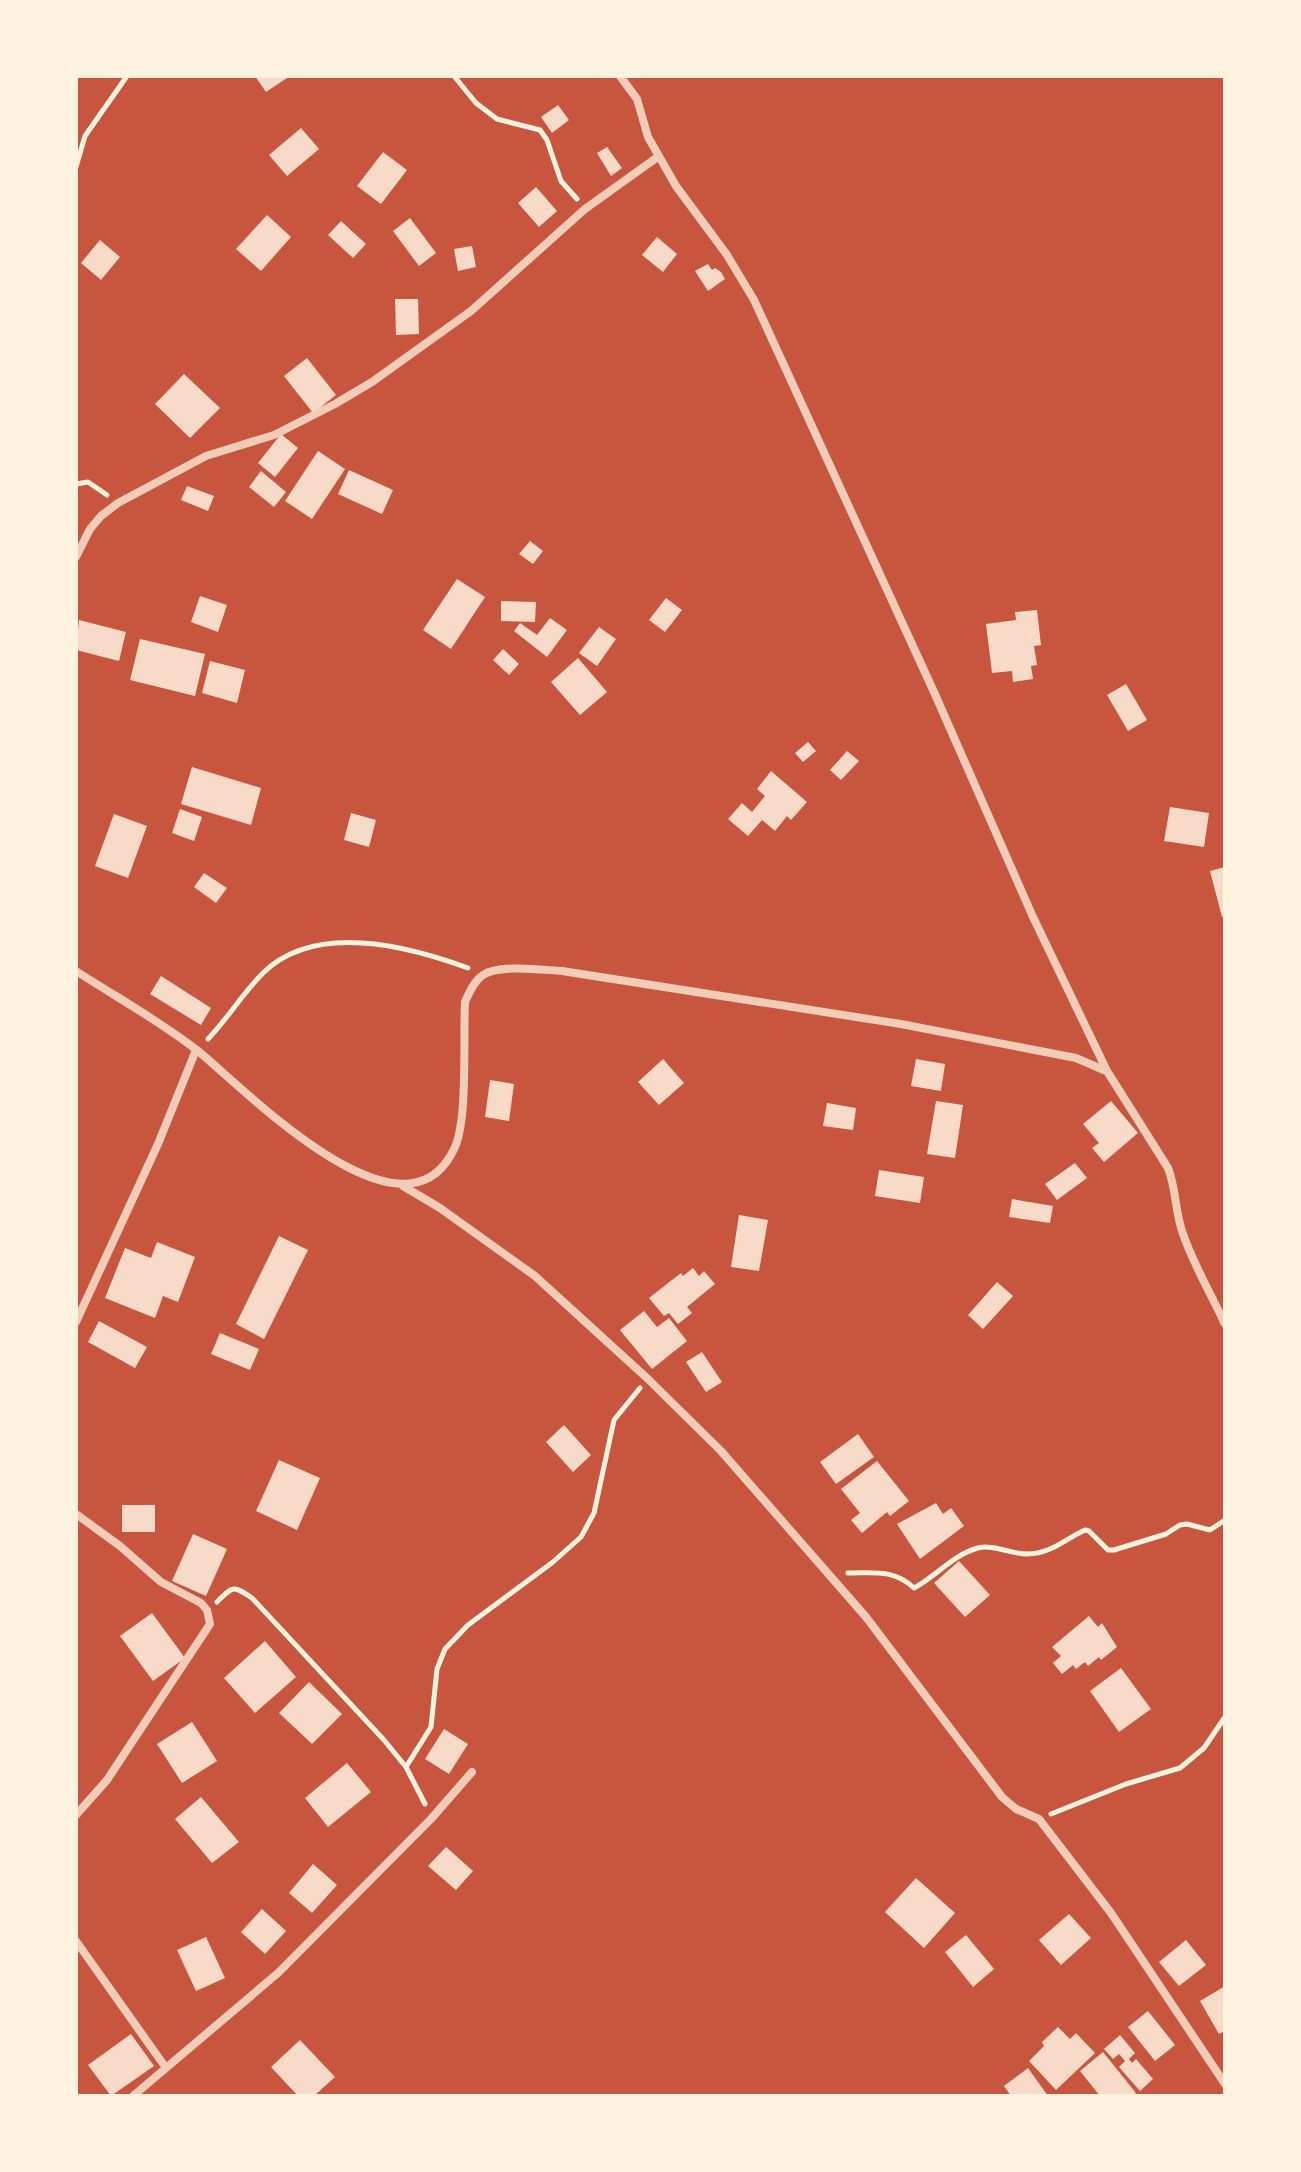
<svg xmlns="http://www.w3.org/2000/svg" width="1301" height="2172" viewBox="0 0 1301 2172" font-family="Lato,sans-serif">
  <rect width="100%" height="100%" fill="#c8553d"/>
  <path fill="#f7dbc8" d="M255 76H290L266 92Z
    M558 105 569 120 552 133 541 117Z
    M301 128 319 149 287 176 269 155Z
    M607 147 622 168 611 176 597 153Z
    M383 152 407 170 381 204 357 186Z
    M536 187 557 211 539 227 518 203Z
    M267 215 291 237 261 271 236 249Z
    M410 218 436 253 419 266 393 231Z
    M341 221 366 244 353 258 328 235Z
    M657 237 677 254 663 272 642 255Z
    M100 240 120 257 101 280 81 263Z
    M472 246 476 267 458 271 454 249Z
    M708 264 712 270 715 268 721 272 725 279 708 291 695 271Z
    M395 299H418L419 334 396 335Z
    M307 358 336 395 313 413 284 376Z
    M184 374 220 408 190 438 155 404Z
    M281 434 298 448 275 477 258 463Z
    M318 451 345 469 312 519 285 501Z
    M349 470 393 490 382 514 338 494Z
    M261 471 286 492 274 507 249 487Z
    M187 486 214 496 208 511 181 500Z
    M530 541 543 551 533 564 519 554Z
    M457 579 485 597 451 649 423 630Z
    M200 596 227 605 218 632 191 622Z
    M666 598 682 610 665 632 649 620Z
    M501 601 536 602 535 622 501 621Z
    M1037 610 1041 645 1034 646 1037 665 1031 666 1033 679 1013 682 1012 671 992 673 986 624 1016 620 1015 612Z
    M550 618 567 630 547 657 514 631 520 623 537 635Z
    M79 620 126 632 119 661 76 650Z
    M599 627 616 639 597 666 579 653Z
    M140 639 205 654 195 696 130 680Z
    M503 649 519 664 509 675 493 660Z
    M578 658 607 692 580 715 551 682Z
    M210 661 245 670 237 703 202 693Z
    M1126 684 1147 720 1128 731 1107 695Z
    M808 742 816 751 803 762 795 753Z
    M847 751 859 761 841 780 830 770Z
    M192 767 261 788 251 825 181 804Z
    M771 771 807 802 791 820 787 816 775 831 762 820 748 836 728 819 742 803 752 812 765 796 757 789Z
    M1170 807 1209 813 1204 847 1164 841Z
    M180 809 202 817 194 841 172 833Z
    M351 813 376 820 369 847 344 840Z
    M114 814 147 826 128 878 95 866Z
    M1225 867V916L1222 917 1210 871Z
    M204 873 227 888 216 903 194 887Z
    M161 976 211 1008 201 1025 150 994Z
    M663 1059 684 1083 659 1105 638 1082Z
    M916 1059 945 1064 941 1091 911 1086Z
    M490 1080 514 1084 509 1121 485 1117Z
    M936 1101 963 1105 955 1158 927 1154Z
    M1111 1101 1138 1133 1104 1162 1092 1148 1099 1143 1083 1124Z
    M827 1103 856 1108 853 1130 823 1126Z
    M1075 1163 1087 1178 1057 1200 1045 1184Z
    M879 1170 924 1177 920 1203 875 1196Z
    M1012 1199 1053 1206 1050 1223 1009 1217Z
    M739 1215 768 1220 759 1271 731 1267Z
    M279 1236 308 1250 264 1339 236 1324Z
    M157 1242 195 1257 178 1302 163 1296 155 1318 105 1298 125 1248 151 1258Z
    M693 1268 699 1276 704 1271 715 1284 687 1307 692 1313 678 1324 669 1313 664 1316 649 1298 681 1273 683 1276Z
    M997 1282 1013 1296 983 1329 968 1315Z
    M644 1311 657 1327 669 1318 687 1341 652 1369 620 1330Z
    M99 1321 147 1347 135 1368 88 1342Z
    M220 1333 259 1349 250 1370 211 1354Z
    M702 1352 722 1382 706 1392 686 1362Z
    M564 1425 591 1455 573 1472 546 1442Z
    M858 1434 874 1457 836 1484 820 1462Z
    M279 1460 320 1478 297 1530 256 1511Z
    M877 1461 909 1501 890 1516 887 1512 862 1533 851 1520 860 1513 841 1489Z
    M936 1503 943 1514 951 1508 964 1526 920 1559 897 1524Z
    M122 1505H155V1532H122Z
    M193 1534 227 1549 206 1596 172 1581Z
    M959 1561 990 1595 965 1617 934 1583Z
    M152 1613 185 1658 153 1681 120 1636Z
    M1089 1616 1098 1627 1102 1623 1117 1647 1101 1660 1099 1657 1088 1666 1085 1662 1076 1669 1073 1665 1062 1674 1053 1663 1061 1656 1052 1647Z
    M265 1641 296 1677 255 1713 224 1678Z
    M1121 1668 1151 1709 1119 1732 1090 1691Z
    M309 1682 342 1714 312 1744 279 1713Z
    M192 1722 217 1761 182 1783 157 1744Z
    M444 1729 468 1744 449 1774 425 1759Z
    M347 1763 371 1792 328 1827 305 1798Z
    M201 1797 239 1842 212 1863 175 1819Z
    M446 1847 473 1871 456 1890 428 1866Z
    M313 1864 337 1885 312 1913 289 1893Z
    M916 1878 955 1913 924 1948 885 1912Z
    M262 1909 286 1931 265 1954 241 1932Z
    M1069 1914 1091 1938 1061 1965 1039 1940Z
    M966 1935 994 1969 973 1987 945 1952Z
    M206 1937 225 1978 196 1991 177 1950Z
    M1186 1940 1206 1965 1179 1986 1159 1962Z
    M1225 1986V2031L1219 2034 1200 2001Z
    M1148 2011 1175 2045 1155 2061 1128 2027Z
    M1058 2027 1070 2039 1076 2033 1095 2053 1056 2090 1029 2061 1044 2046 1042 2042Z
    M131 2034 154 2066 111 2096 88 2065Z
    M1120 2035 1135 2053 1129 2059 1132 2063 1136 2059 1153 2079 1140 2091 1119 2067 1125 2061 1119 2054 1113 2059 1104 2049Z
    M300 2040 335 2077 314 2096H298L271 2067Z
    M1103 2052 1136 2093 1132 2096H1100L1080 2071Z
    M1028 2068 1048 2096H1011L1004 2086Z"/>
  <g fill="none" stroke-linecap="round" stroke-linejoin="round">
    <path stroke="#fff3e0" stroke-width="5" d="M454 76 476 103 497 119 540 130 547 140 561 181 577 199
      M76 167 85 136 127 76
      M76 484 88 482 107 495
      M208 1039C228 1018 243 993 263 973 315 922 408 946 468 968
      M848 1573C873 1573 894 1569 914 1588 935 1577 954 1554 978 1548 993 1544 1011 1554 1027 1554 1051 1554 1065 1539 1085 1530L1089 1531 1108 1550H1114L1166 1534 1180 1525 1187 1524 1210 1530 1225 1520
      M217 1602C233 1586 233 1585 252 1598L384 1740 406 1767 425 1804
      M406 1767 431 1727 437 1669 445 1649 468 1625 553 1562 581 1537 594 1513 614 1420 640 1388
      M1051 1814 1126 1784 1180 1768 1204 1748 1225 1717"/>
    <path stroke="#f1ccb7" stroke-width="8" d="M620 76 637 99 648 137 676 186 727 255 754 300 934 692 1033 917 1107 1071 1168 1168C1176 1188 1175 1210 1182 1231 1192 1262 1211 1294 1225 1324
      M76 557 90 529 101 516 118 503 206 456 274 435 335 404 372 382 471 311 585 209 659 156
      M76 971C116 997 160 1021 198 1051 245 1089 406 1257 455 1147 468 1117 463 1039 465 1002 469 993 474 981 483 975 499 964 542 970 562 971L901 1024 1076 1058 1106 1071
      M403 1186 440 1208 535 1276 648 1379 721 1451 866 1617 1002 1797 1016 1809 1039 1819 1111 1913 1225 2084
      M76 1322 158 1144 196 1050
      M76 1514 120 1546 161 1582 201 1603 207 1610 210 1624 107 1780 76 1815
      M76 1941 166 2068
      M133 2096 278 1973 431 1819 472 1772"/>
  </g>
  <rect width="1301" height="2172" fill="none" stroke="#fff3e0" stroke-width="156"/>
</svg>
